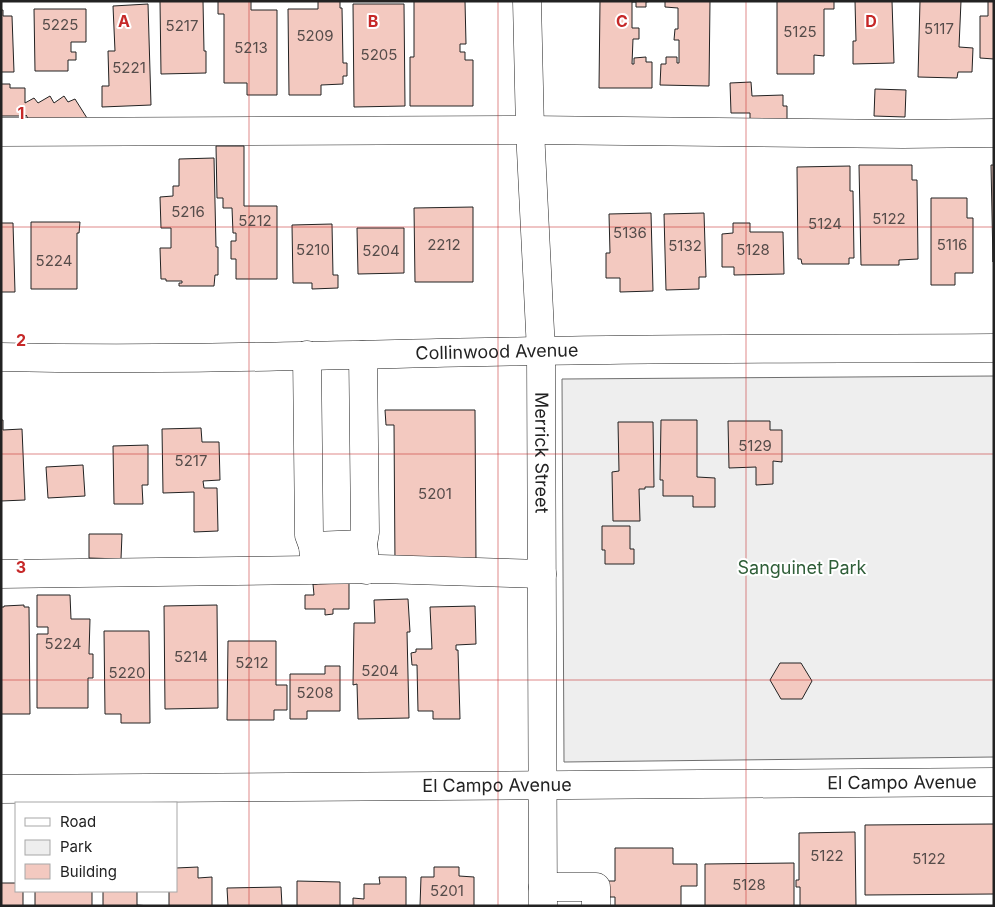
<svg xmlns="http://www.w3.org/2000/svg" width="995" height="907" viewBox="0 0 995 907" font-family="Inter,sans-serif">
  <rect width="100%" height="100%" fill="#fff"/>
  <path fill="#eee" stroke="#6f6f6f" d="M994 376V757L564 762 562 379Z"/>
  <path fill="#f3c9c0" stroke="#222" d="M160 1H203L204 51H206V73L161 74Z
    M218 1H251V10H277V95H247V83H224V14H218Z
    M318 1H340V8H342L343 63H347V76H343V84L321 85V95H289L288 9H318Z
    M414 1H465L466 44H460V52H465V60H473V106H410V57H414Z
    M600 1H653L646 2V7H636V2H632V28H639V39H633L632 64H634V58L646 57V62H652V88H599Z
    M659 1H710L709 86 660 85 661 64H666V57H677V63H679V40H674L675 29H678V8L665 7V1Z
    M777 1H834V9H824V56L814 55V74H777Z
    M855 1H892L894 63 853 64V41H856Z
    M920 1H961L959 47 973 48 972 72H958L957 78 918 77Z
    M988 1H994V59L980 58V16H988Z
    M148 4 151 105 102 107V86H109L108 51H115L113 6Z
    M353 4H404L405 106 354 107Z
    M34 9H86V42H71V52H76V60H68V71H35Z
    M1 10H3V16H12L14 72H1Z
    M751 82 752 96 783 95V106H787V120L750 121V113H731L730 83Z
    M1 84H10V88H25V103L34 98 38 103 50 96 54 103 64 96 68 102 75 99 92 126 33 127 26 115V116H1Z
    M875 89 906 90 905 117 874 116Z
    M216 146H244V206H277V279H236V259H231V241H236V233H233L232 208H223V198H217Z
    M214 158 216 247H218V275H215L214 286H179V283H182V281H166V279H161L160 248H171V228H161L160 197 173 196V186H179V159Z
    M859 165H912V180H917L918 259 899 260V265H861Z
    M991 165H994L993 262Z
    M850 166V191H853L854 258H849V264H802L801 259H798L797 167Z
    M931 198H967V218H973V273H955V285H931Z
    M473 207V282H415L414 208Z
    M651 213 653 291 620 292V278H606V253H610L609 214Z
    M704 213 706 277H699V289L666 290 664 214Z
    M31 222H80L79 233H77V289H31Z
    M1 223H13L15 292H1Z
    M733 223H750V232H783L784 274 734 275V267H722V234L733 233Z
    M332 224 333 275H338V288L312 289V283H293L292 225Z
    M357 228H404V273L358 274Z
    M385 410H475L476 565H395L394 425H386Z
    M1 420H3V430L22 429 25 500 1 501Z
    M661 420H697V477L715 478V507H693V496H663V480H660Z
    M728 421H770V430H782V462L773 461V484L756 485V467L729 468Z
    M618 422H653L654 487H645V489H639L640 521H613L612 472 619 471Z
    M201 428 202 442H219L220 480 203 481 204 488H217L218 531 194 532V492L163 493 162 429Z
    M148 445V485H142L143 504H114L113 446Z
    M83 465 85 496 48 498 46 467Z
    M602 526H630V549H634V564H605V550H602Z
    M89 534H122L121 559 89 558Z
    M349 583V609H333V614L325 615V609H305V595H314L313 584Z
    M37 595H70L71 619H90L89 654H93V678H88V708H37V634H48V627H37Z
    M408 599 410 632H407L409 718 358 719 357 684 353 685 354 623H375L374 600Z
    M24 605V607H29L30 714H1V607H4V606Z
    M217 605 218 708 165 709 164 606Z
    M475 606 476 644 456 645V650H458L460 719H433V711H418L417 665H412L411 653 416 652V649H432L430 607Z
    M104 631H149L150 723H121V714H105Z
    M228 641H276V685H287V710H274V720H227Z
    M780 663H801L812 681 802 699H781L770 680Z
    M325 666H340V711H307V719H290V674H325Z
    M994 824V894L865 895V825Z
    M855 832 856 906H800V887H796V880H799V833Z
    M615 848H673V864H697V886H681V906H615V897H608L607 881H615Z
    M794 863V906H705V864Z
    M198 867V878L212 877V906H169V891H176V868Z
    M434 867H459V876L474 877V906H420L421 877H434Z
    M379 877H406V906H353V898L364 899V884H380Z
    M297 881 340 882V906H297Z
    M1 883H16V891H23V906H1Z
    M281 887 282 906H228L227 888Z
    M35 891H92V906H35Z
    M103 891H137V905L150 906H103Z"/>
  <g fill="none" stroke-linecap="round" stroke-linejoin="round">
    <defs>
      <g id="minor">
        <path id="s1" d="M527 1 530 130 541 351 543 906"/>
        <path d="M1 132 530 130 903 134 994 133"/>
        <path d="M307 355 309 535 313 546 315 570"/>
        <path d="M363 355 365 532 363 544 366 570"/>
        <path id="s2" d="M1 357C181 361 360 354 540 351 691 348 842 349 994 348"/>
        <path d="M313 546 363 544"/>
        <path d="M1 574 380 569 542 574"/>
        <path id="s3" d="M1 789 994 782"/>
        <path d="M543 887H596V906"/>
      </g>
    </defs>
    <use href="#minor" stroke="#222" stroke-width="29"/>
    <use href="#minor" stroke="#fff" stroke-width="28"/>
  </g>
  <path fill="none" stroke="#c62828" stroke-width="1" stroke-opacity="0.55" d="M249 1V906M498 1V906M746 1V906M1 227H994M1 454H994M1 680H994"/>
  <g text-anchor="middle" stroke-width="4" stroke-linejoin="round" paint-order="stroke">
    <g font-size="15" fill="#564c4a">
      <text x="60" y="30">5225</text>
      <text x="182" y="31">5217</text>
      <text x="939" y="34">5117</text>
      <text x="800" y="37">5125</text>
      <text x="315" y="41">5209</text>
      <text x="251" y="53">5213</text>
      <text x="379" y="60">5205</text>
      <text x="129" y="73">5221</text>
      <text x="188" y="217">5216</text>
      <text x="889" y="224">5122</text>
      <text x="255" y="226">5212</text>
      <text x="825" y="229">5124</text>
      <text x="630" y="238">5136</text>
      <text x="444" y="250">2212</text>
      <text x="952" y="250">5116</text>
      <text x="685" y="251">5132</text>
      <text x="313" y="255">5210</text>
      <text x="753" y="255">5128</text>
      <text x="381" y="256">5204</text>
      <text x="54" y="266">5224</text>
      <text x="755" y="451">5129</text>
      <text x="191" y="466">5217</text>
      <text x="435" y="499">5201</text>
      <text x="63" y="649">5224</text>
      <text x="191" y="662">5214</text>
      <text x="252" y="668">5212</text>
      <text x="380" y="676">5204</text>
      <text x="127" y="678">5220</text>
      <text x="315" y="698">5208</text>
      <text x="827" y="861">5122</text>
      <text x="929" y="864">5122</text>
      <text x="749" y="890">5128</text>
      <text x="447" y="896">5201</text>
    </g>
    <g font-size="18" fill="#222" stroke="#fff">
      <text dy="6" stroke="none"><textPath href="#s2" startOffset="496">Collinwood Avenue</textPath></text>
      <text dy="6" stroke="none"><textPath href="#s1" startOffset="452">Merrick Street</textPath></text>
      <text dy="6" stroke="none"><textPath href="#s3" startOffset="901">El Campo Avenue</textPath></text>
      <text dy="6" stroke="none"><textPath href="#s3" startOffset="496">El Campo Avenue</textPath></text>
    </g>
    <g font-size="18" fill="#2f5e38" stroke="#fff">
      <text x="802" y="574">Sanguinet Park</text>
    </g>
  </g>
  <g font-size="16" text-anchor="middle" font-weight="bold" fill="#c62828" stroke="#fff" stroke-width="4" stroke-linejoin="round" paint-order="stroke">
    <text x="124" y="27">A</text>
    <text x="373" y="27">B</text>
    <text x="622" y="27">C</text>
    <text x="871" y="27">D</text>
    <text x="21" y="119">1</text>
    <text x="21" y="346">2</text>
    <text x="21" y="573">3</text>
  </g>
  <rect width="995" height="907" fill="none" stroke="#222222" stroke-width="5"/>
  <rect x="15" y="802" width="162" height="90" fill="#ffffff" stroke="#a7a7a7"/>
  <rect x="25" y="818" width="25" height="8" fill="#ffffff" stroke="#a7a7a7"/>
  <text x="60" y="827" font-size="15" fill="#222222">Road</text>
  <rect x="25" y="840" width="25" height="15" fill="#eeeeee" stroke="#a7a7a7"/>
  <text x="60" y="852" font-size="15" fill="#222222">Park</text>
  <rect x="25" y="864" width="25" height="15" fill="#f3c9c0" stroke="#a7a7a7"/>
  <text x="60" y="877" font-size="15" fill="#222222">Building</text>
</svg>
